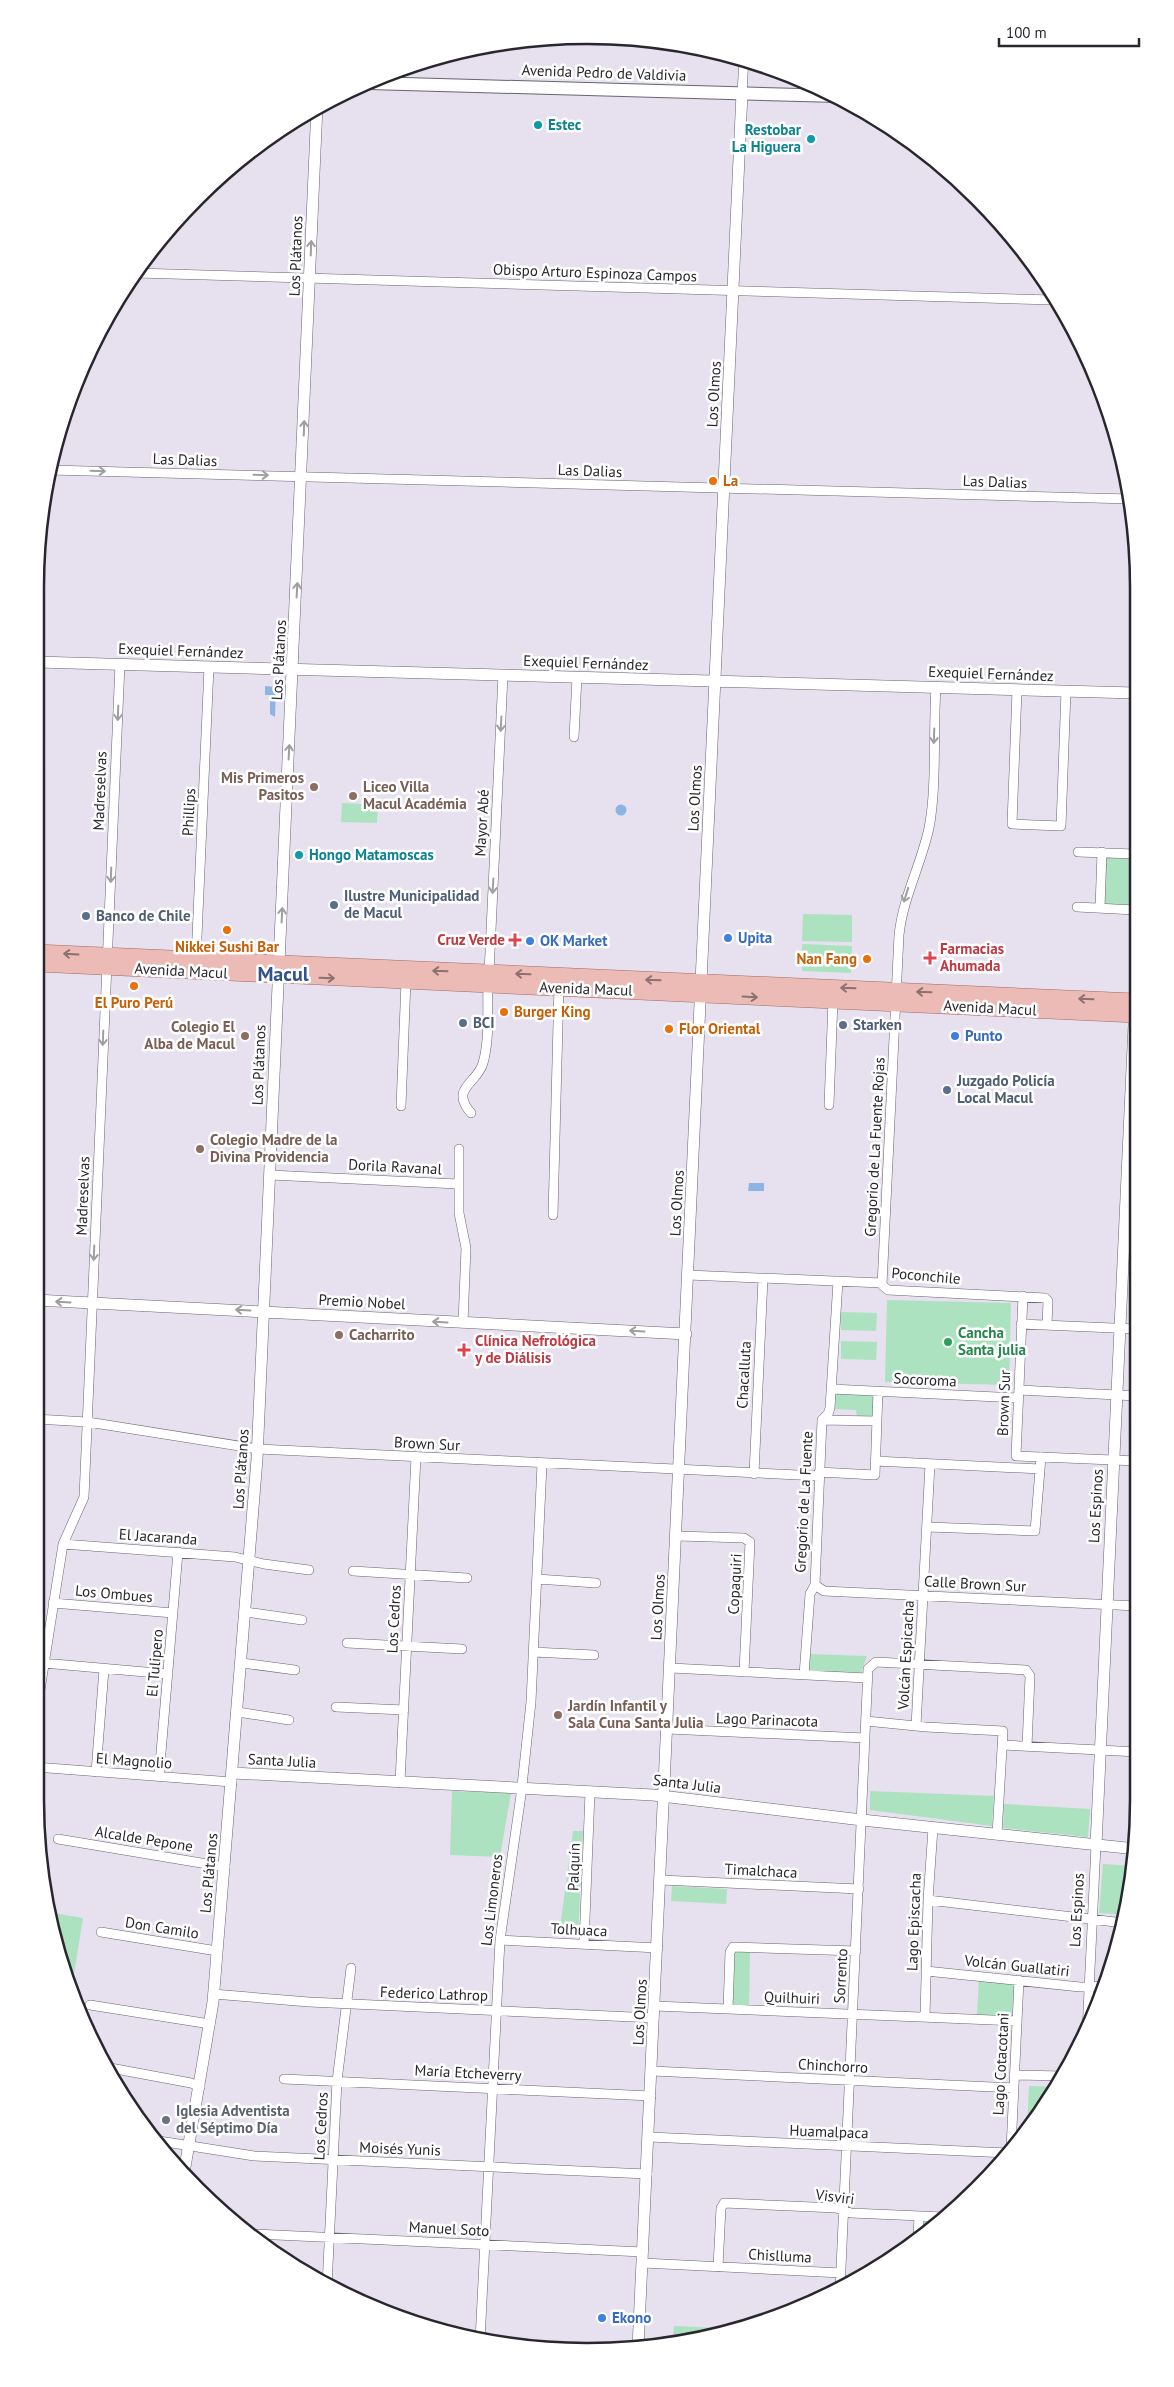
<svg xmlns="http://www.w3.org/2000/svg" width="1174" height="2387" viewBox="0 0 1174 2387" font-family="'PT Sans',sans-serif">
  <rect width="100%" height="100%" fill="#e6e0ef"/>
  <path fill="#ace2bf" d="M342 803 378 805 377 823 341 822Z
    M1102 852 1135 854V910L1100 908Z
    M803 914 852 915V942L802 941Z
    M802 944 852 946 851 973 802 971Z
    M887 1300 1011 1303 1009 1385 885 1382Z
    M841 1312 877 1313 876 1331 841 1330Z
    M841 1341 877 1342 876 1360 841 1359Z
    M836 1393H874V1418L857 1417 856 1410 835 1409Z
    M808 1654 867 1656 861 1673 807 1671Z
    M452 1791 511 1793 500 1857 450 1855Z
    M870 1791 994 1796 992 1826 870 1810Z
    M1004 1804 1090 1809 1088 1837 1003 1828Z
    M573 1831H583L578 1936 559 1935Z
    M1103 1864 1133 1866 1125 1915 1099 1913Z
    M672 1886 727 1889 726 1904 671 1901Z
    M47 1912 83 1918 71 1992 64 1978Z
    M733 1950 750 1951 749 2007 732 2006Z
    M979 1980 1014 1982 1012 2017 977 2015Z
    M1029 2086 1057 2087 1046 2107 1027 2130Z
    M923 2221H939L923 2235Z
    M674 2326 742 2329 673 2344Z"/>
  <path fill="#8db4e2" d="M265 686 276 687 275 717 270 714V695H265Z
    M615.5 810a5.5 5.5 0 1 1 11 0a5.5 5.5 0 1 1-11 0Z
    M749 1183H764V1191H748Z"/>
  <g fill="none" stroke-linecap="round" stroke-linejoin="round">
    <defs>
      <path id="minor" d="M742 93 744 59
        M136 273 1053 300
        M50 470 1130 499
        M936 687C933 731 937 787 929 828 921 865 903 897 899 935L882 1285 888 1290 1045 1298 1048 1301 1047 1325
        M1017 690 1012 824 1061 826 1066 691
        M574 737 577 677
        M1078 852 1135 854
        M1077 907 1135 910
        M1100 908 1102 852
        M196 959 209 667
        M489 973 503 675
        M829 1105 833 1000
        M401 1106 406 981
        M471 1113C449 1088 478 1083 483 1063 490 1039 487 1010 488 985
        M459 1149V1213L466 1248 463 1323
        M270 1175 458 1184
        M553 1215 559 985
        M688 1275 882 1283
        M1023 1296 1016 1456 1137 1461
        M1021 1324 1136 1329
        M831 1389 1018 1398
        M1019 1390 1137 1396
        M35 1419 88 1422 258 1449 819 1476
        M822 1420 876 1421
        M875 1461 1040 1469
        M819 1472 875 1475 878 1391
        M754 1474 763 1278
        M927 1527 1035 1531 1041 1457
        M677 1536 744 1538 750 1542 744 1672
        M63 1544 235 1557 264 1564 309 1570
        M353 1571 467 1578
        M537 1579 596 1583
        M815 1585 824 1591 1137 1606
        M53 1603 173 1613
        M246 1612 302 1620
        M347 1643 462 1649
        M533 1652 594 1655
        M43 1663 168 1674
        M242 1663 295 1670
        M671 1668 867 1678
        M804 1675 810 1594 815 1585 822 1420 828 1414 830 1408 838 1281
        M336 1707 404 1710
        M238 1712 289 1720
        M866 1721 926 1727 1003 1731 997 1835
        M35 1722 63 1544 84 1497 120 664
        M916 1726 930 1464
        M668 1729 865 1738
        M1002 1745 1138 1752
        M35 1767 232 1782
        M96 1772 104 1669
        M159 1776 178 1552
        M400 1782 416 1457
        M58 1839 225 1867
        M661 1880 859 1889
        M928 1900 1124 1923
        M101 1932 217 1951
        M500 1940 658 1948
        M584 1944 590 1792
        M926 1971 1080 1987 1104 1986
        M213 1994 309 2002 654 2018
        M90 2005 210 2024
        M655 2006 1017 2021
        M728 2009 730 1952 733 1947 856 1951
        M925 2017 928 1900 933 1828
        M1087 2032 1096 1845
        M105 2067 191 2083 200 2087
        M652 2071 1014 2088
        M1014 2075 1063 2076
        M284 2079 651 2096
        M649 2137 1008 2153
        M153 2140 254 2156 647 2174
        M1011 2149 1019 1980
        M254 2234 643 2252
        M918 2239 919 2216
        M643 2263 841 2273
        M718 2267 721 2208 724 2203 836 2208 851 2213 944 2217
        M327 2286 337 2081 351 1968
        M840 2290 868 1669 876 1662 1026 1670 1030 1676 1027 1746
        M480 2341 500 1940 521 1795 531 1702 542 1464"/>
      <path id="tertiary" d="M36 662 1135 693
        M35 1300 686 1334
        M233 1773 653 1795 862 1820 1136 1849
        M1096 1845 1136 982
        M184 2173 213 2002 257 1459 317 106
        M638 2348 742 93"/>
      <path id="secondary" d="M369 83 838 96"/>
      <path id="primary" d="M36 952 1136 1001
        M36 964 1136 1015"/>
    </defs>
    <use href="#minor" stroke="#696471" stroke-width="10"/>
    <use href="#tertiary" stroke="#696471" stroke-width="12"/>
    <use href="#secondary" stroke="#696471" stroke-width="14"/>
    <use href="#primary" stroke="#a16966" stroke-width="16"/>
    <use href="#minor" stroke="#fff" stroke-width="9"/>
    <use href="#tertiary" stroke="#fff" stroke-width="11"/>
    <use href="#secondary" stroke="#fff" stroke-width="12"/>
    <use href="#primary" stroke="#edbbb6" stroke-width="15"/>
  </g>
  <defs><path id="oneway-shaft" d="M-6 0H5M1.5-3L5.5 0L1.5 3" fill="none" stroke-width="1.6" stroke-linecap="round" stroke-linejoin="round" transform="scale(1.25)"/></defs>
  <g stroke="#9f9ea0">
    <use href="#oneway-shaft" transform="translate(311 248) rotate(-88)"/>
    <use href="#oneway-shaft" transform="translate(304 428) rotate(-88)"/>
    <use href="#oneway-shaft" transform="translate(98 471) rotate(2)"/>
    <use href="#oneway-shaft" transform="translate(261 475) rotate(2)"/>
    <use href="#oneway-shaft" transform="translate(297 590) rotate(-87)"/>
    <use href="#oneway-shaft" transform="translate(118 713) rotate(92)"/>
    <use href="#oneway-shaft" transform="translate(501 724) rotate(93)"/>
    <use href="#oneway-shaft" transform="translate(934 736) rotate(92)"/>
    <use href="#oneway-shaft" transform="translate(289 752) rotate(-87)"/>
    <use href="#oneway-shaft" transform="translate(111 875) rotate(92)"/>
    <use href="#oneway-shaft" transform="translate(493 886) rotate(93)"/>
    <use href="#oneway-shaft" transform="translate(906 895) rotate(108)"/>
    <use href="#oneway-shaft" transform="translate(282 915) rotate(-87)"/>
    <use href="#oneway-shaft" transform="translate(103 1038) rotate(92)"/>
    <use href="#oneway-shaft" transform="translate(94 1253) rotate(92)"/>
    <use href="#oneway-shaft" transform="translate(63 1302) rotate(-177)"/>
    <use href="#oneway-shaft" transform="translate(243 1310) rotate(-177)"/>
    <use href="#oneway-shaft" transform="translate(440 1322) rotate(-177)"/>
    <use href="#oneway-shaft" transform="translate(637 1331) rotate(-177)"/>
  </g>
  <g stroke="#8b7172">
    <use href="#oneway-shaft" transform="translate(71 954) rotate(-177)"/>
    <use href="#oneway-shaft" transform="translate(440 971) rotate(-178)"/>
    <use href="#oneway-shaft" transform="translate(523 974) rotate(-178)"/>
    <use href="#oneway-shaft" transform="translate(327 978) rotate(2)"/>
    <use href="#oneway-shaft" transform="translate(653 980) rotate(-178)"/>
    <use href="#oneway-shaft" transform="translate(848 988) rotate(-178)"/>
    <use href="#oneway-shaft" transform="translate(924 992) rotate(-178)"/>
    <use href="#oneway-shaft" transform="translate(750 997) rotate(3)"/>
    <use href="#oneway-shaft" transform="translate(1086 999) rotate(-178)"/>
  </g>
  <g fill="#0f9aa8" stroke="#fff" stroke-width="2">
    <circle cx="538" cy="125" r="5"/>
    <circle cx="811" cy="139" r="5"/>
    <circle cx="299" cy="855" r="5"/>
  </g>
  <g fill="#e8710a" stroke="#fff" stroke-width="2">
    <circle cx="713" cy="481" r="5"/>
    <circle cx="227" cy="930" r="5"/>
    <circle cx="867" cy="959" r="5"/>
    <circle cx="134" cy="986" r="5"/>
    <circle cx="504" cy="1012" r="5"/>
    <circle cx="669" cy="1029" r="5"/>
  </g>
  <g fill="#8d6e63" stroke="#fff" stroke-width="2">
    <circle cx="314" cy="787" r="5"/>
    <circle cx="353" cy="796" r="5"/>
    <circle cx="245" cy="1036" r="5"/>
    <circle cx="200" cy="1149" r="5"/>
    <circle cx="339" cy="1335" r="5"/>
    <circle cx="558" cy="1715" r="5"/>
  </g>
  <g fill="#5c6f8a" stroke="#fff" stroke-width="2">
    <circle cx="334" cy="905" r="5"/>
    <circle cx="86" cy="916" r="5"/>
    <circle cx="463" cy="1023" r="5"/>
    <circle cx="843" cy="1025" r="5"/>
    <circle cx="947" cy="1090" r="5"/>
  </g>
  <g fill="#3f7fe0" stroke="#fff" stroke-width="2">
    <circle cx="728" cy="938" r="5"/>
    <circle cx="530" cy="941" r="5"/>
    <circle cx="955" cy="1036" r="5"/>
    <circle cx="602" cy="2318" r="5"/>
  </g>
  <g fill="#e0444e" stroke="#fff" stroke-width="2">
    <path d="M512.5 932.5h5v5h5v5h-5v5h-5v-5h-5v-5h5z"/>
    <path d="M927.5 950.5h5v5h5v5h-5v5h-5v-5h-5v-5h5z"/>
    <path d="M461.5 1342.5h5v5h5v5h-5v5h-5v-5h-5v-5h5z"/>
  </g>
  <circle fill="#2e9e5b" stroke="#fff" stroke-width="2" cx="948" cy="1342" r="5"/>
  <circle fill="#6b7280" stroke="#fff" stroke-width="2" cx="166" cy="2120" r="5"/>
  <g text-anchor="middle" stroke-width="5" stroke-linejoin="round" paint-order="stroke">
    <g font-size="15" fill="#29272d" stroke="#fff">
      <text transform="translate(604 73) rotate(2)" y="5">Avenida Pedro de Valdivia</text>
      <text transform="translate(296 256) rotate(-88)" y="5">Los Plátanos</text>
      <text transform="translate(595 273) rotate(2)" y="5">Obispo Arturo Espinoza Campos</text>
      <text transform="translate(714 394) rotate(-87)" y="5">Los Olmos</text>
      <text transform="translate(185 460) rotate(2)" y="5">Las Dalias</text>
      <text transform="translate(590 471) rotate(2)" y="5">Las Dalias</text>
      <text transform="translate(995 482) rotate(2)" y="5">Las Dalias</text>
      <text transform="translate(181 651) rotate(2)" y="5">Exequiel Fernández</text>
      <text transform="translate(279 660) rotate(-87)" y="5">Los Plátanos</text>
      <text transform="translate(586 663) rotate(2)" y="5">Exequiel Fernández</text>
      <text transform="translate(991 674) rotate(2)" y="5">Exequiel Fernández</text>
      <text transform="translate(100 791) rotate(-88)" y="5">Madreselvas</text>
      <text transform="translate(695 798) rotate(-87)" y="5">Los Olmos</text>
      <text transform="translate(189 812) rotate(-87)" y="5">Phillips</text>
      <text transform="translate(482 823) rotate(-87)" y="5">Mayor Abé</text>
      <text transform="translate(181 971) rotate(3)" y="5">Avenida Macul</text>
      <text transform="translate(586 989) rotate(2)" y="5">Avenida Macul</text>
      <text transform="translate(990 1008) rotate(3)" y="5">Avenida Macul</text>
      <text transform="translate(259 1065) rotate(-88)" y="5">Los Plátanos</text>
      <text transform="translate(875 1147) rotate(-87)" y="5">Gregorio de La Fuente Rojas</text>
      <text transform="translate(395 1167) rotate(3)" y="5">Dorila Ravanal</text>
      <text transform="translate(83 1196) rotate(-88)" y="5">Madreselvas</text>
      <text transform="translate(677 1203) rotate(-87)" y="5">Los Olmos</text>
      <text transform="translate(926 1276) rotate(5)" y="5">Poconchile</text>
      <text transform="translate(362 1302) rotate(3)" y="5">Premio Nobel</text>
      <text transform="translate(744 1375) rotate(-87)" y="5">Chacalluta</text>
      <text transform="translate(925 1380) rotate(3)" y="5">Socoroma</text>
      <text transform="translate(1004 1403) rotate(-88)" y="5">Brown Sur</text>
      <text transform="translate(427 1444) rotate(3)" y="5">Brown Sur</text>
      <text transform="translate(241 1469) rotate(-86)" y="5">Los Plátanos</text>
      <text transform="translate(804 1502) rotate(-87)" y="5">Gregorio de La Fuente</text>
      <text transform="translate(1096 1506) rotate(-87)" y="5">Los Espinos</text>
      <text transform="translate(158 1537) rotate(4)" y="5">El Jacaranda</text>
      <text transform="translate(735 1584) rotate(-87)" y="5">Copaquiri</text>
      <text transform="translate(975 1584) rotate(3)" y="5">Calle Brown Sur</text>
      <text transform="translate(114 1594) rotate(5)" y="5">Los Ombues</text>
      <text transform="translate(658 1607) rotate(-87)" y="5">Los Olmos</text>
      <text transform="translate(394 1619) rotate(-87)" y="5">Los Cedros</text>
      <text transform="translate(906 1655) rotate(-87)" y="5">Volcán Espicacha</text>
      <text transform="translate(155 1663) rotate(-85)" y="5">El Tulipero</text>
      <text transform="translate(767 1720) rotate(2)" y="5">Lago Parinacota</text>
      <text transform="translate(134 1761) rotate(4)" y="5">El Magnolio</text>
      <text transform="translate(282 1761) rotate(3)" y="5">Santa Julia</text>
      <text transform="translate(687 1784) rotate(7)" y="5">Santa Julia</text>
      <text transform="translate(144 1839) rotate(9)" y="5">Alcalde Pepone</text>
      <text transform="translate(574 1867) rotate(-88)" y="5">Palquín</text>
      <text transform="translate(761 1871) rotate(3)" y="5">Timalchaca</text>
      <text transform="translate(209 1873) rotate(-85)" y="5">Los Plátanos</text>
      <text transform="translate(492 1900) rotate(-83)" y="5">Los Limoneros</text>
      <text transform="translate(1077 1910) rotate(-87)" y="5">Los Espinos</text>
      <text transform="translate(914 1922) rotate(-88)" y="5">Lago Episcacha</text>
      <text transform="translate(162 1928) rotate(9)" y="5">Don Camilo</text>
      <text transform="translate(579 1930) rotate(3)" y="5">Tolhuaca</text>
      <text transform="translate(1017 1966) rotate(6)" y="5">Volcán Guallatiri</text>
      <text transform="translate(841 1976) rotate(-87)" y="5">Sorrento</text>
      <text transform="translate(434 1994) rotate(2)" y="5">Federico Lathrop</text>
      <text transform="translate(792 1998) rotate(2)" y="5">Quilhuiri</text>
      <text transform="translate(640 2012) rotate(-87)" y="5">Los Olmos</text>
      <text transform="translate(1001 2064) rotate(-87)" y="5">Lago Cotacotani</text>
      <text transform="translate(833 2066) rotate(3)" y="5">Chinchorro</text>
      <text transform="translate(468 2073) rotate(3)" y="5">María Etcheverry</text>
      <text transform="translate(321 2126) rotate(-87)" y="5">Los Cedros</text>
      <text transform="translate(829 2132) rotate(2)" y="5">Huamalpaca</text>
      <text transform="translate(400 2149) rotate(2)" y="5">Moisés Yunis</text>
      <text transform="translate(835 2197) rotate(7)" y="5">Visviri</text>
      <text transform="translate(449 2229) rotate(3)" y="5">Manuel Soto</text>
      <text transform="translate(780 2256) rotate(3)" y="5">Chislluma</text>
    </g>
    <g font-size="15" font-weight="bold" fill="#0d838f" stroke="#fff" text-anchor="start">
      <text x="548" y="130">Estec</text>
      <text x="801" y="135" text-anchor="end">Restobar<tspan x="801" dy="17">La Higuera</tspan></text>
      <text x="309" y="860">Hongo Matamoscas</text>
    </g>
    <g font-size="15" font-weight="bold" fill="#c56008" stroke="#fff" text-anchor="start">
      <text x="723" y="486">La</text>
      <text x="227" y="952" text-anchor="middle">Nikkei Sushi Bar</text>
      <text x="857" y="964" text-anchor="end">Nan Fang</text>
      <text x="134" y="1008" text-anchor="middle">El Puro Perú</text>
      <text x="514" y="1017">Burger King</text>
      <text x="679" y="1034">Flor Oriental</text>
    </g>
    <g font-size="15" font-weight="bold" fill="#785e54" stroke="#fff" text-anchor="start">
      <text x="304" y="783" text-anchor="end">Mis Primeros<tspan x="304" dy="17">Pasitos</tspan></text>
      <text x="363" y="792">Liceo Villa<tspan x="363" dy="17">Macul Académia</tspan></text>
      <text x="235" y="1032" text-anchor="end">Colegio El<tspan x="235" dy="17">Alba de Macul</tspan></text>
      <text x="210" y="1145">Colegio Madre de la<tspan x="210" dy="17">Divina Providencia</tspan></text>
      <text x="349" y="1340">Cacharrito</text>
      <text x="568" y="1711">Jardín Infantil y<tspan x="568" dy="17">Sala Cuna Santa Julia</tspan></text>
    </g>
    <g font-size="15" font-weight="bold" fill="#4e5e75" stroke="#fff" text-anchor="start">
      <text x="344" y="901">Ilustre Municipalidad<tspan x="344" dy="17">de Macul</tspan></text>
      <text x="96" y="921">Banco de Chile</text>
      <text x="473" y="1028">BCI</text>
      <text x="853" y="1030">Starken</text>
      <text x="957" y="1086">Juzgado Policía<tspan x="957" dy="17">Local Macul</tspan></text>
    </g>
    <g font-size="15" font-weight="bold" fill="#366cbe" stroke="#fff" text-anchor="start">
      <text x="738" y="943">Upita</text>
      <text x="540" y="946">OK Market</text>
      <text x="965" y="1041">Punto</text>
      <text x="612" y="2323">Ekono</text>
    </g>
    <g font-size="15" font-weight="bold" fill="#be3a42" stroke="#fff" text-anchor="start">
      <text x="505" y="945" text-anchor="end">Cruz Verde</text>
      <text x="940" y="954">Farmacias<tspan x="940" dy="17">Ahumada</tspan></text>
      <text x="475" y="1346">Clínica Nefrológica<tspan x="475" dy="17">y de Diálisis</tspan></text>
    </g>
    <g font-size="15" font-weight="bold" fill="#27864d" stroke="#fff" text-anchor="start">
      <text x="958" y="1338">Cancha<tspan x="958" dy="17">Santa julia</tspan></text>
    </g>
    <g font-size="15" font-weight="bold" fill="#5b616d" stroke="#fff" text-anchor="start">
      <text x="176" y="2116">Iglesia Adventista<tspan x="176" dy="17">del Séptimo Día</tspan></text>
    </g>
    <g font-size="20" font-weight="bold" fill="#33528a" stroke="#fff">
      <text x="283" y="981">Macul</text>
    </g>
  </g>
  <path d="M0 0H1174V2387H0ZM587 44H587A543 543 0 0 1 1130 587V1800A543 543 0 0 1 587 2343H587A543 543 0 0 1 44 1800V587A543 543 0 0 1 587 44Z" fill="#fff" fill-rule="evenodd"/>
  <path fill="none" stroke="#29272d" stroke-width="2.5" d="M587 44H587A543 543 0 0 1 1130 587V1800A543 543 0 0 1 587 2343H587A543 543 0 0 1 44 1800V587A543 543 0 0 1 587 44Z"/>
  <path d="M999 38v8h140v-8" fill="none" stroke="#29272d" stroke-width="2.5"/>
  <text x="1006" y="38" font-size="15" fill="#29272d" stroke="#ffffff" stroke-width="4" paint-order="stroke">100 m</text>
</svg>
